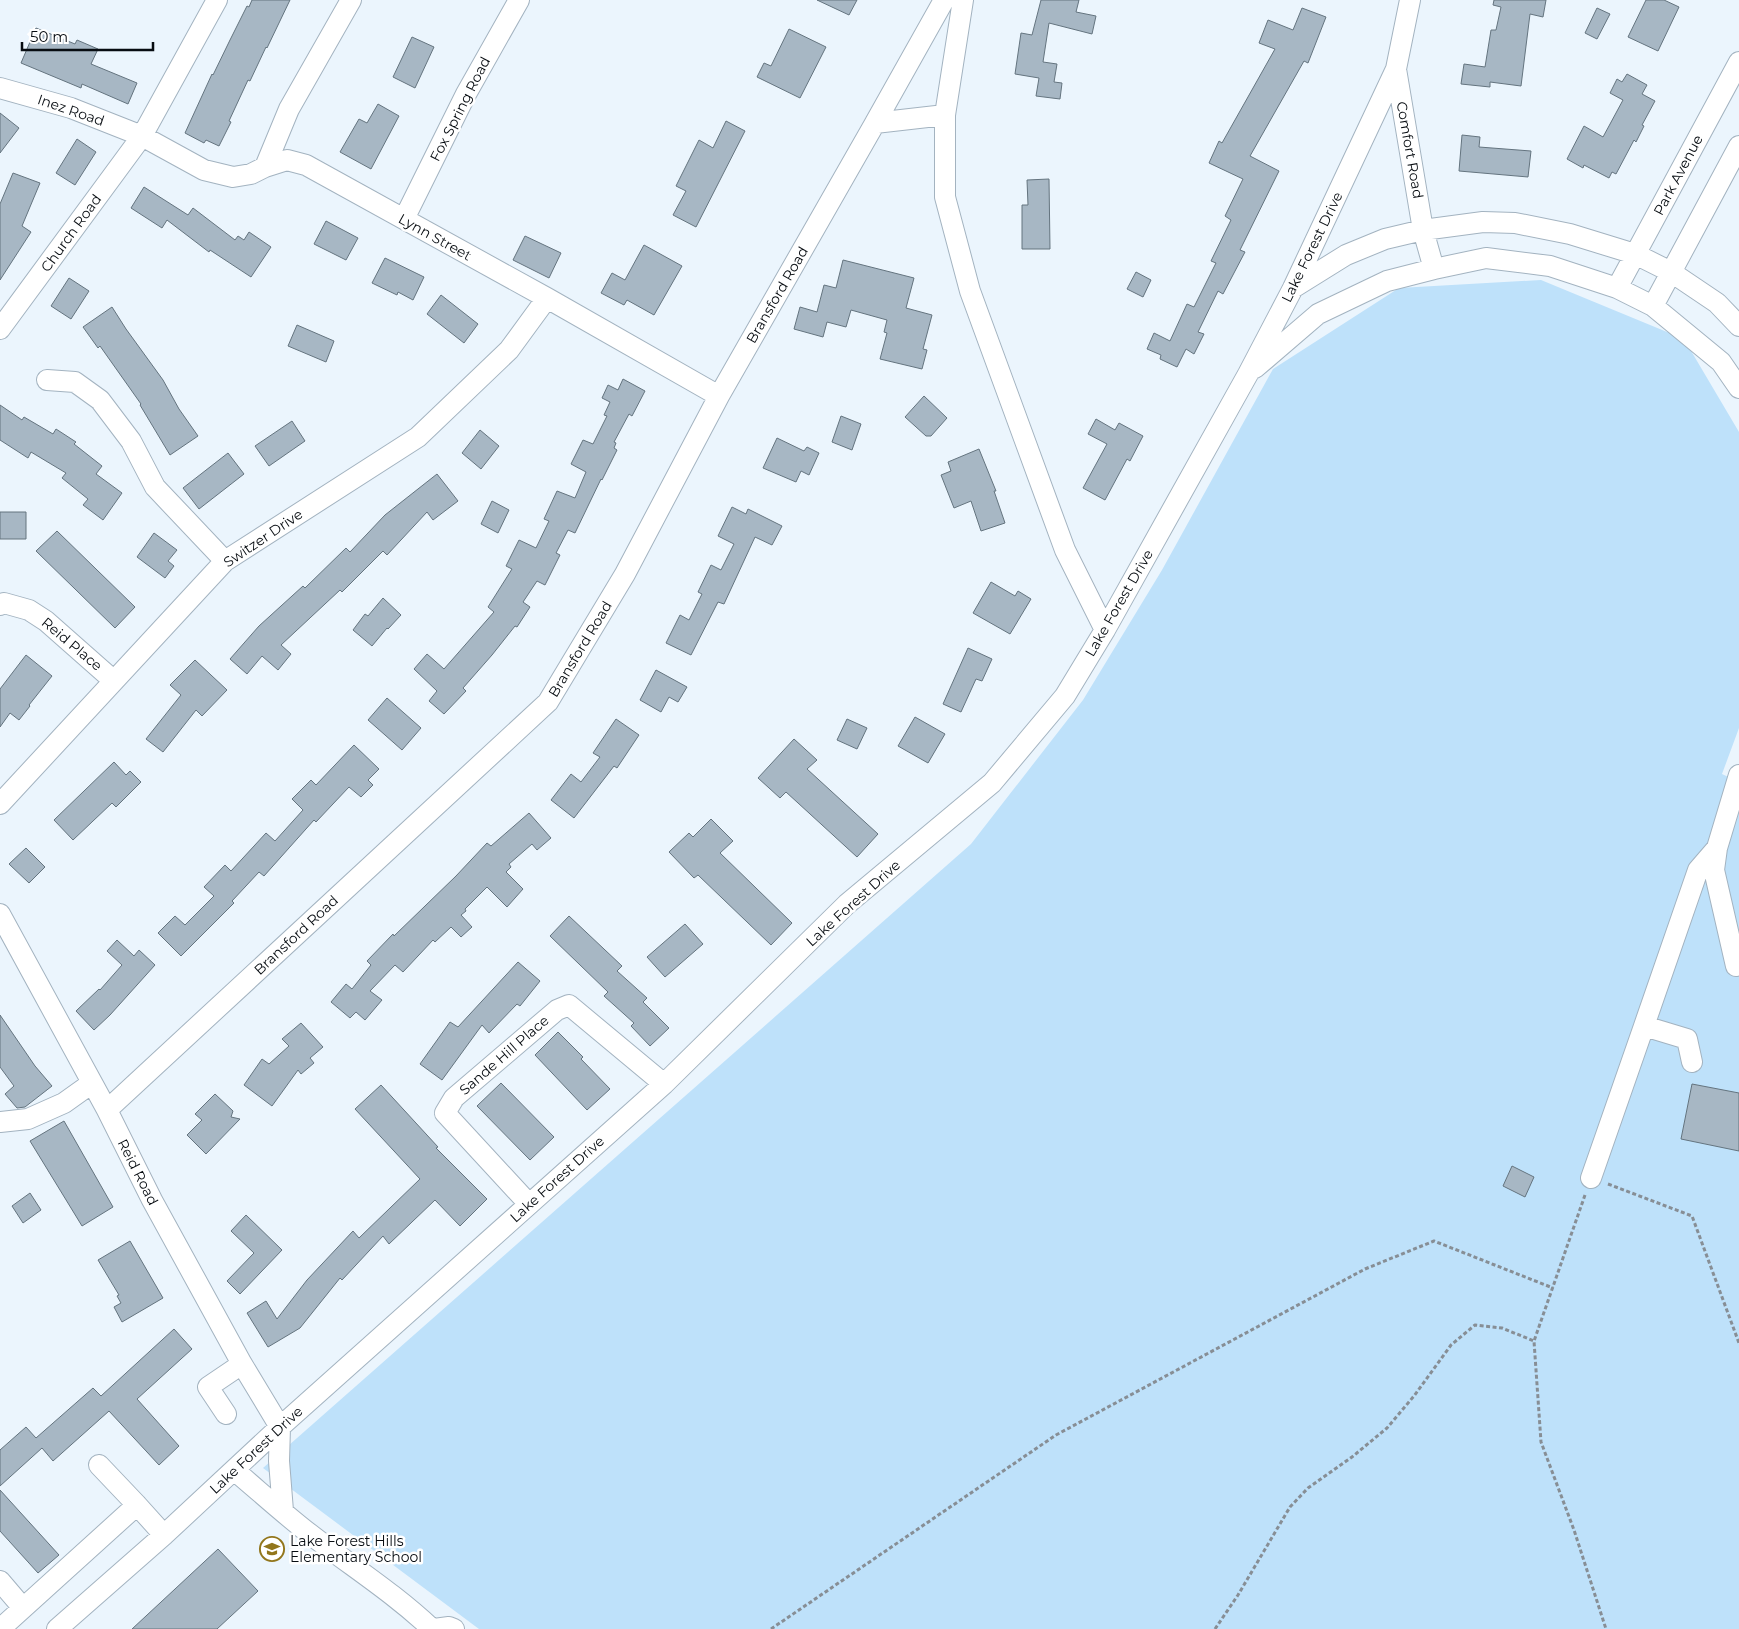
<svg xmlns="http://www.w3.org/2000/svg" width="1739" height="1629" viewBox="0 0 1739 1629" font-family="Montserrat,sans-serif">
  <rect width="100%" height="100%" fill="#ebf5fd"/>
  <path fill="#bee1fa" d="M1541 280 1684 339 1739 432V728L1722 774 1739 782V1629H479L263 1468 971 844 1083 700 1162 570 1273 369 1399 288Z"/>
  <path fill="#a7b7c4" stroke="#64747f" d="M252 0H290L267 48 266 47 250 81 248 80 229 121 231 122 219 146 206 140 204 143 185 133 212 74 213 75 230 40 247 6 249 7Z
    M817 0H857L849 15Z
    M1041 0H1079L1076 12 1096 16 1092 34 1049 23 1043 62 1057 64 1054 82 1062 83 1060 99 1036 96 1039 78 1015 74 1021 33 1032 35Z
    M1494 0H1546L1543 17 1530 14 1521 86 1490 82V87L1461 84 1464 64 1485 67 1491 30H1496L1501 7 1493 5Z
    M1646 0H1664L1679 7 1658 51 1628 37Z
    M1302 8 1326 17 1308 63 1304 61 1250 156 1279 171 1240 250 1245 252 1223 294 1218 291 1198 332 1204 334 1194 354 1186 349 1177 367 1160 359 1161 355 1147 349 1154 333 1170 341 1187 304 1194 307 1216 263 1211 261 1231 220 1225 216 1243 179 1209 163 1219 141 1222 143 1275 49 1259 43 1268 20 1293 30Z
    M1597 8 1610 14 1597 39 1585 33Z
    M36 28 75 44 77 40 98 49 91 64 137 83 128 104 82 84 81 88 21 63Z
    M789 29 826 47 800 98 757 77 764 63 771 66Z
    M412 37 434 47 415 88 393 77Z
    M1627 74 1647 85 1642 94 1655 101 1642 125 1644 126 1636 142 1634 140 1616 174 1612 172 1609 178 1584 165 1583 168 1567 159 1584 126 1603 137 1623 100 1610 93 1617 79 1622 82Z
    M378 104 399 116 371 169 340 152 359 119 367 123Z
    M0 113 19 128 0 153Z
    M726 121 745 131 696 227 673 215 686 191 676 186 699 140 713 148Z
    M1462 135 1480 137 1479 147 1531 151 1528 177 1459 171Z
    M77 139 96 152 75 185 56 173Z
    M13 173 40 183 22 226 31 232 0 280V204Z
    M1049 179 1050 249H1022V205H1028L1027 180Z
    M144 187 188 215 193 208 235 240 238 236 244 240 249 232 271 247 251 277 210 250 209 252 167 220 162 228 131 208Z
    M326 221 358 238 346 260 314 244Z
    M525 236 561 253 549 278 513 260Z
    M644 245 682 266 654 315 627 300 624 305 601 293 612 273 625 280Z
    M385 258 424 277 413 300 398 292 397 295 372 283Z
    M843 260 914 278 906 308 932 315 923 349 927 350 922 369 880 359 887 333 884 332 887 320 851 310 846 327 827 322 823 337 794 329 800 307 817 312 824 285 836 288Z
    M1136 272 1151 280 1143 297 1127 289Z
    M69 278 89 291 71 319 51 306Z
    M441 295 478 324 464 343 427 314Z
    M112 307 126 329 163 380 179 409 198 436 170 455 140 405 141 404 100 346 98 348 83 327Z
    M297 325 334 341 326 362 288 346Z
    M623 379 645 391 632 416 629 414 614 442 616 443 614 448 617 450 602 480 601 479 575 533 568 530 556 553 560 555 545 585 537 581 523 602 530 607 517 627 515 626 492 655 463 688 466 691 444 714 429 701 437 691 414 669 427 654 444 669 494 612 488 607 512 569 506 566 519 540 536 548 549 521 544 519 557 491 575 498 586 472 571 464 583 440 593 444 607 416 604 415 610 402 602 398 608 385 618 390Z
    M924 396 947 418 931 436H926L905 417Z
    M0 405 22 420 24 417 53 434 56 429 76 442 74 444 102 466 96 474 122 493 103 520 83 505 88 499 62 478 66 473 31 452 28 458 0 440Z
    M841 416 861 424 852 450 832 442Z
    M1096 419 1115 430 1119 423 1143 436 1130 461 1127 459 1105 500 1083 488 1107 444 1088 434Z
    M292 421 305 441 269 466 255 446Z
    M480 430 499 446 481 469 462 453Z
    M777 438 804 451 807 447 819 453 809 475 801 471 796 482 763 468Z
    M979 449 996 491H994L1005 523 981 531 971 501 954 508 941 475 951 471 948 462Z
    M228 453 244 474 199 509 183 488Z
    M437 474 458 501 433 520 427 512 387 555 383 551 342 592 340 590 281 645 291 654 278 670 262 656 247 674 230 659 259 626 303 586 305 588 346 548 350 552 385 515Z
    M492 501 509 510 498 533 481 524Z
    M732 507 746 514 748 509 782 526 772 545 755 537 724 604 718 602 691 655 666 643 680 615 689 620 702 594 698 592 711 565 721 570 734 544 718 536Z
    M0 512H26V539H0Z
    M57 531 135 607 115 628 36 551Z
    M154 533 177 550 168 561 174 566 165 578 137 557Z
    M991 582 1015 596 1018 591 1031 599 1010 634 973 613Z
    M383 598 401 615 388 629 387 628 372 646 353 630 365 614 368 616Z
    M968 648 992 659 982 681 976 679 961 712 943 704Z
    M26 655 52 676 29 705 30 706 19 720 10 713 0 727V689Z
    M195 660 227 690 202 716 196 710 163 752 146 739 181 695 170 685Z
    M656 670 687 687 678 702 669 697 661 712 640 700Z
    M387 698 421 728 402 750 368 720Z
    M915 717 945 734 928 763 898 746Z
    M616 719 639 735 617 768 614 766 574 818 551 800 571 774 581 782 600 757 593 753Z
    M847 719 867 728 857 749 837 740Z
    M794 739 817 760 807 769 878 834 857 857 786 792 780 798 758 778Z
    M354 745 379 769 368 780 373 785 361 797 349 787 316 822 314 820 264 876 259 872 232 901 234 903 181 956 158 933 175 916 185 925 214 896 204 887 225 865 231 871 266 833 275 841 303 810 292 799 311 780 316 785Z
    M114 762 126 775 130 771 141 782 116 807 112 803 73 840 54 820Z
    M529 813 551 838 537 850 532 844 509 864 511 867 506 872 523 889 507 907 487 887 465 909 466 911 461 915 472 927 461 937 451 927 435 942 433 940 403 972 395 965 370 991 382 1000 365 1020 356 1012 350 1018 331 1002 346 984 352 989 371 965 367 961 393 934 394 936 456 876 487 843 491 846Z
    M711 819 733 841 720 853 792 923 771 945 698 875 694 878 669 852 689 833 693 837Z
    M26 848 45 867 29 883 9 864Z
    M569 916 622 966 617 971 647 998 643 1002 669 1028 650 1046 631 1026 634 1023 604 996 608 992 550 936Z
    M685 924 703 944 665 977 647 957Z
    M117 940 134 956 139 950 155 965 110 1015 94 1030 76 1011 99 989 100 990 122 965 107 951Z
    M518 962 540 981 520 1006 517 1004 489 1033 482 1025 442 1080 420 1064 450 1022 458 1027Z
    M0 1015 35 1066 52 1086 25 1107 17 1108 5 1094 14 1086 0 1067Z
    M301 1023 323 1047 310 1058 314 1063 301 1074 298 1070 272 1106 244 1085 262 1059 269 1064 289 1046 282 1039Z
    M558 1032 583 1057 581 1059 610 1089 587 1110 535 1055Z
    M501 1083 554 1137 530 1160 477 1106Z
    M1692 1084 1739 1093V1151L1681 1139Z
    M381 1085 438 1147 436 1148 487 1199 460 1226 435 1200 389 1244 383 1236 342 1280 340 1278 300 1328 268 1347 247 1313 266 1301 277 1319 307 1280 353 1231 359 1238 420 1179 355 1109Z
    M215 1094 233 1111 231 1117 240 1119 206 1154 187 1135 202 1120 195 1114Z
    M64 1121 113 1207 82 1226 30 1141Z
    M1512 1166 1534 1177 1525 1197 1503 1186Z
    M30 1193 41 1210 23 1223 12 1206Z
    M246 1215 282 1250 240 1294 227 1281 254 1253 231 1231Z
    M130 1241 163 1298 122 1322 114 1307 121 1303 117 1296 119 1295 98 1260Z
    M174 1329 192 1349 137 1399 179 1446 159 1465 109 1411 53 1461 42 1448 0 1486V1450L26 1427 36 1438 93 1388 101 1396Z
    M0 1490 59 1555 38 1573 0 1531Z
    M218 1549 258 1591 217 1629H132Z"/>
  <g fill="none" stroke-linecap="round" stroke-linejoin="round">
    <defs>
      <path id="minor" d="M963 0 945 115V197L970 291 1065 550 1105 630
        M1396 69 1423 230 1434 269
        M0 88 71 108 142 136 204 170 233 177 251 174 265 167 287 160 306 165 547 298 719 396
        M875 123 944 0
        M265 167 289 109 351 0
        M404 219 466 94 519 0
        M1293 288 1346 255 1385 239 1423 230 1483 222 1515 223 1570 234 1635 254 1671 272 1717 303 1739 326
        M1617 288 1739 62
        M1653 306 1739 146
        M0 329 142 136 217 0
        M1255 368 1318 314 1387 281 1434 269 1486 258 1550 266 1617 288 1653 306 1721 362 1739 388
        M47 380 75 382 100 400 131 441 155 487 225 561
        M0 605 4 603 29 610 46 621 114 681
        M0 804 225 561 418 437 509 350 547 298
        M0 914 107 1110 152 1200 242 1364 280 1427 279 1461 283 1511
        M1736 966 1714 870 1717 848 1739 775
        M1692 1062 1687 1039 1644 1026 1698 870 1717 848
        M107 1110 548 702 625 574 719 396 875 123 945 115
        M0 1122 28 1119 64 1103 92 1083
        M1591 1178 1644 1026
        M529 1204 445 1113 454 1098 557 1010 569 1005 664 1084
        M226 1414 208 1387 242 1364
        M99 1465 137 1505
        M234 1470C259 1491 284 1514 310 1534 351 1566 394 1593 432 1629
        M0 1581 23 1608
        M0 1629 137 1505 164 1535
        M57 1629 164 1535 280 1427 664 1084 847 904 992 783 1065 696 1105 630 1248 374 1293 288 1396 69 1410 0
        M434 1629 449 1627 454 1629"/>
    </defs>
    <use href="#minor" stroke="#a3b3c0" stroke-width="22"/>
    <path stroke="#878e95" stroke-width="3" stroke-dasharray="4 2.5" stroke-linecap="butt" d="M1608 1184 1692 1216 1739 1343
      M1585 1195 1534 1341 1541 1442 1574 1530 1606 1629
      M771 1629 1056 1435 1365 1269 1434 1241 1553 1288
      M1215 1629 1238 1595 1290 1507 1308 1488 1352 1457 1387 1428 1414 1396 1451 1345 1475 1325 1502 1328 1534 1341"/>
    <use href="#minor" stroke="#fff" stroke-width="20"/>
  </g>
  <defs>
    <symbol id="school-ring" viewBox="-11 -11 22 22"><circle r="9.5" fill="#fff" stroke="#92761c" stroke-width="1.5"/><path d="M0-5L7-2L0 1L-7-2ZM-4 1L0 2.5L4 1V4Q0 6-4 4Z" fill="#92761c"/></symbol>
  </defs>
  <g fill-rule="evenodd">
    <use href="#school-ring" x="258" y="1535" width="28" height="28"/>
  </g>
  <g text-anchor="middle" stroke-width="5" stroke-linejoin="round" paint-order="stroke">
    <g font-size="14" fill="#070c11" stroke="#fff">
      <text transform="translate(460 109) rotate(-63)" y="5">Fox Spring Road</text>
      <text transform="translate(71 110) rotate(19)" y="5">Inez Road</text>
      <text transform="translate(1410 150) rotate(80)" y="5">Comfort Road</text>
      <text transform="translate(1678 175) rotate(-62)" y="5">Park Avenue</text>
      <text transform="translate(71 233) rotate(-54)" y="5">Church Road</text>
      <text transform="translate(435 237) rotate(29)" y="5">Lynn Street</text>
      <text transform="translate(1312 247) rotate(-64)" y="5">Lake Forest Drive</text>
      <text transform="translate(777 295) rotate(-60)" y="5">Bransford Road</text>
      <text transform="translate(263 538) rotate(-34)" y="5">Switzer Drive</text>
      <text transform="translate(1119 603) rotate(-60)" y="5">Lake Forest Drive</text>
      <text transform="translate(72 644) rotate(40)" y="5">Reid Place</text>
      <text transform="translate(580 649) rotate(-59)" y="5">Bransford Road</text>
      <text transform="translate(853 903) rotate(-42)" y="5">Lake Forest Drive</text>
      <text transform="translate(296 935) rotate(-43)" y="5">Bransford Road</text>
      <text transform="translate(504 1055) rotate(-41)" y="5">Sande Hill Place</text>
      <text transform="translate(138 1172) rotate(63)" y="5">Reid Road</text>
      <text transform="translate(557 1179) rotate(-42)" y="5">Lake Forest Drive</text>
      <text transform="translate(256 1450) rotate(-43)" y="5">Lake Forest Drive</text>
    </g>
    <g font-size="14" fill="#070c11" stroke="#fff" text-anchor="start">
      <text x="290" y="1546">Lake Forest Hills<tspan x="290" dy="16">Elementary School</tspan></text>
    </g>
  </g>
  <path d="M22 42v8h131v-8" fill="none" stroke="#070c11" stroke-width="2.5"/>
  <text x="30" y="42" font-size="15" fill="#070c11" stroke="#ffffff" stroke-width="4" paint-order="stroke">50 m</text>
</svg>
